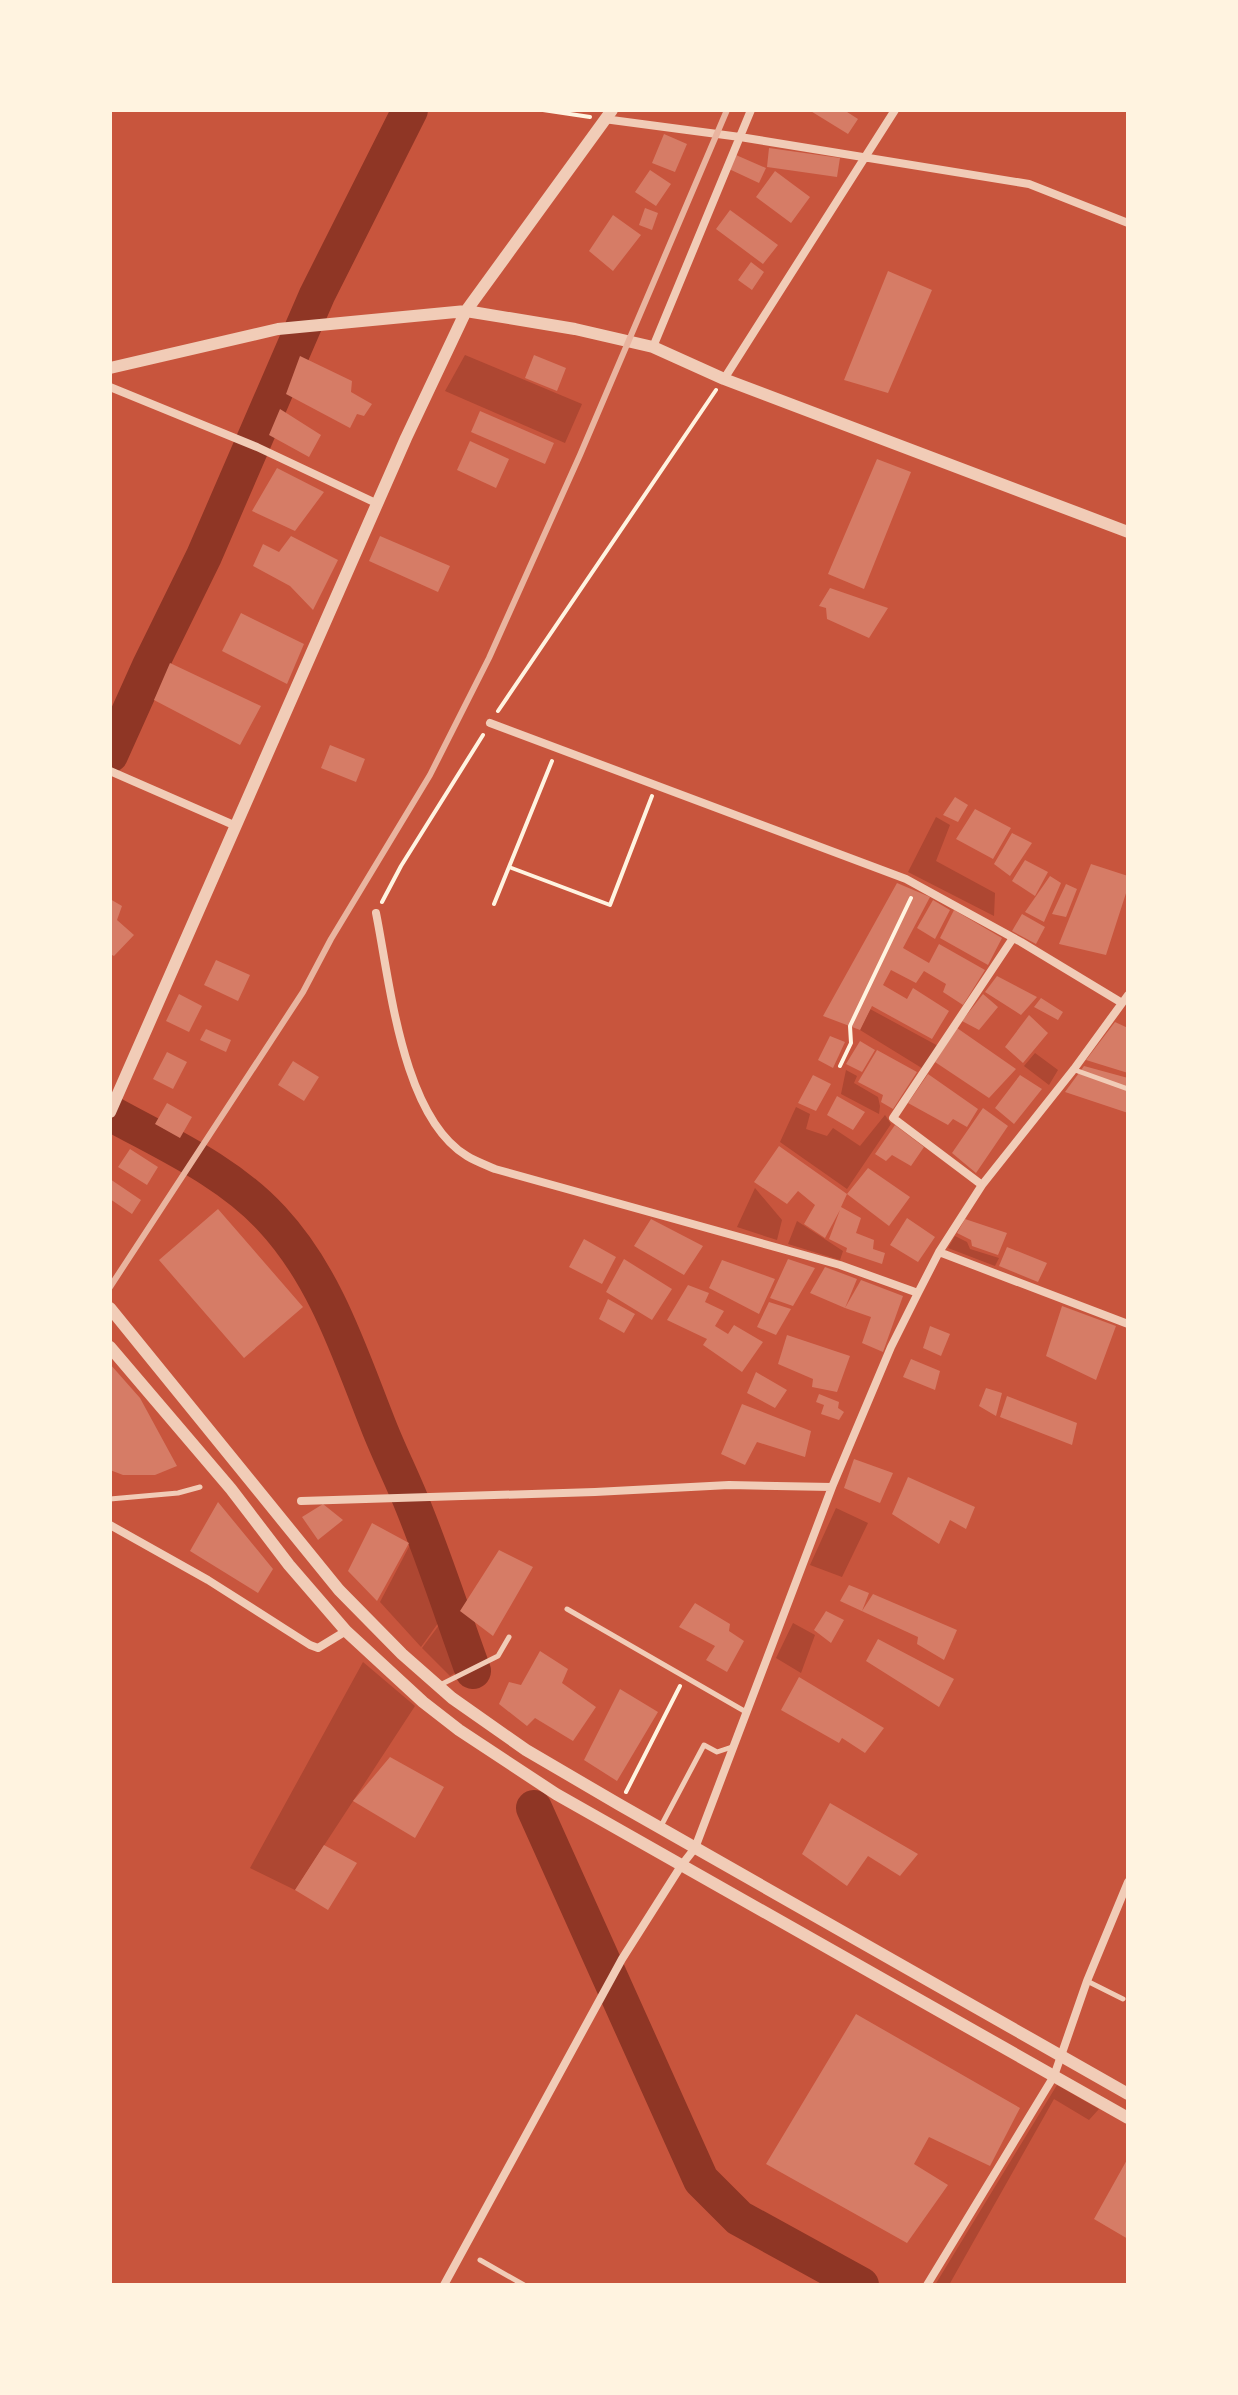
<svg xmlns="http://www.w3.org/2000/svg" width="1238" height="2395" viewBox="0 0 1238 2395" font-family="Commissioner,sans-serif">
  <rect width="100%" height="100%" fill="#c8553d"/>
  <path fill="#ae4732" d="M465 355 582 404 565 443 445 391Z
    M936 817 950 825 936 861 995 893 994 916 908 872Z
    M870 1009 940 1047 925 1070 860 1030Z
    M1035 1053 1058 1070 1049 1085 1024 1066Z
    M846 1070 857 1076 854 1083 878 1097 880 1106 879 1114 841 1094Z
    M796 1107 810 1114 806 1129 827 1136 833 1128 860 1146 885 1115 891 1124 847 1189 780 1142Z
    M755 1188 782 1220 777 1240 737 1227Z
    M797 1221 843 1251 840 1260 788 1244Z
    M955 1236 967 1242 970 1249 999 1258 995 1266 948 1248Z
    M836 1508 868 1523 842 1577 810 1565Z
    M412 1541 446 1612 421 1647 380 1602Z
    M445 1617 464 1667 450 1676 422 1648Z
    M793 1623 815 1635 801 1673 776 1658Z
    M363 1662 415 1706 295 1890 250 1868Z
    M1057 2085 1099 2109 1089 2120 1054 2099 949 2285H935Z"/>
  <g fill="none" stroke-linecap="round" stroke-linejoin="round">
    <path stroke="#8f3625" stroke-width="36" d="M110 755 150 666 204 556 317 295 410 110
      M110 1113C166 1144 228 1171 272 1219 325 1276 349 1351 377 1422 388 1451 402 1478 413 1506 435 1560 453 1616 473 1671
      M534 1808 701 2180 739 2218 861 2285"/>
  </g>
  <path fill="#d67c66" d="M809 110H844L858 119 848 134Z
    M664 134 687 144 675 172 652 163Z
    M769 148 840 158 837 177 767 167Z
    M736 155 766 168 759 183 729 169Z
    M650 170 671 184 656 206 635 192Z
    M775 171 810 197 791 223 756 197Z
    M645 208 658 213 652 230 639 225Z
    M730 210 778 245 763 264 716 229Z
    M613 215 641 235 613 271 589 251Z
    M751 262 764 272 752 290 738 280Z
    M888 271 932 290 888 393 844 380Z
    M534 355 566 368 557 391 525 378Z
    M300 356 352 381 351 392 372 404 364 416 357 414 350 428 286 394Z
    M280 409 321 435 309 457 269 435Z
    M480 411 554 443 545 464 471 432Z
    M470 441 509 459 496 488 457 470Z
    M877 459 911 472 864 589 828 574Z
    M277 468 324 492 295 531 252 511Z
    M291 536 338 560 313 610 290 586 253 566 263 544 279 552Z
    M380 536 450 566 438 592 369 561Z
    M830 588 888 608 869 638 827 619 826 608 819 606Z
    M241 613 304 644 287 684 222 651Z
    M170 663 261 706 240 745 154 700Z
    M330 745 365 759 356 782 321 768Z
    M955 797 968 805 958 822 943 815Z
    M975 809 1011 828 993 859 956 839Z
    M1012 833 1032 843 1010 876 994 864Z
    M1025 860 1048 872 1035 896 1012 881Z
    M1091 864 1128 876V887L1106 955 1059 944Z
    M1050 876 1061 883 1044 922 1025 912Z
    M897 883 930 897 903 948 929 963 939 944 985 970 963 1005 943 992 946 984 924 971 916 983 891 970 883 985 907 999 913 988 949 1011 932 1039 872 1006 860 1030 823 1016Z
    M1066 884 1077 889 1066 917 1052 914Z
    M110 899 122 906 117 920 134 935 114 956 110 954Z
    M933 900 950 910 935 939 917 928Z
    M954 910 1002 938 988 965 940 938Z
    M1022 914 1045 927 1036 944 1012 931Z
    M216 960 250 975 238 1001 204 985Z
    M997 976 1037 997 1021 1015 985 992Z
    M179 994 202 1006 189 1032 166 1021Z
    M983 994 998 1007 979 1030 962 1021Z
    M1041 998 1063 1012 1058 1020 1034 1007Z
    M1029 1015 1048 1033 1023 1063 1005 1047Z
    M1115 1022 1128 1028V1073L1086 1060Z
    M957 1028 1016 1069 989 1098 935 1062Z
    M206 1029 231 1040 226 1052 200 1040Z
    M830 1036 845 1042 833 1068 818 1060Z
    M860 1041 875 1050 862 1072 846 1064Z
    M877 1050 917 1072 893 1109 881 1102 883 1095 858 1082Z
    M167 1052 187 1062 173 1089 153 1079Z
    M293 1061 319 1077 304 1101 278 1085Z
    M1084 1066 1128 1078V1113L1065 1092Z
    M928 1074 978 1109 967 1127 953 1119 948 1125 908 1103Z
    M813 1075 831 1084 816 1111 798 1103Z
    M1020 1075 1042 1089 1014 1124 995 1108Z
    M837 1096 865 1112 853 1130 827 1115Z
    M167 1103 192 1117 180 1138 155 1124Z
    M983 1108 1008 1126 976 1173 952 1153Z
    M895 1125 924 1147 911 1166 892 1155 886 1161 875 1154Z
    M779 1146 847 1194 841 1207 861 1218 856 1233 874 1240 873 1249 885 1253 882 1264 846 1252 847 1248 829 1239 840 1210 825 1238 804 1224 815 1205 798 1191 787 1204 754 1182Z
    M130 1149 158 1167 147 1185 118 1167Z
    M868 1168 910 1197 889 1226 847 1194Z
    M110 1179 141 1200 132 1214 110 1199Z
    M218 1209 303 1307 244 1358 159 1260Z
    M907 1218 935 1237 918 1262 890 1245Z
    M651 1219 703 1246 684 1275 634 1246Z
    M965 1219 1007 1233 998 1255 972 1246 971 1240 957 1233Z
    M584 1239 616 1257 602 1284 569 1267Z
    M1007 1247 1047 1263 1038 1282 999 1266Z
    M624 1259 672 1289 652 1320 606 1292Z
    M788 1259 815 1268 793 1306 770 1298Z
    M722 1260 775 1279 759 1314 709 1288Z
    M825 1267 857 1279 845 1308 861 1280 903 1296 883 1352 862 1343 871 1317 845 1308 810 1293Z
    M688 1285 709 1293 705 1302 724 1311 715 1326 728 1334 734 1325 763 1342 742 1372 703 1345 707 1339 667 1320Z
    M608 1299 635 1314 624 1333 599 1319Z
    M769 1302 791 1309 776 1335 757 1327Z
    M1062 1306 1116 1326 1096 1380 1046 1356Z
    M930 1326 950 1334 941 1356 923 1348Z
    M787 1335 850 1356 837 1392 812 1387 813 1379 778 1364Z
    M911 1359 940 1371 935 1390 903 1377Z
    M110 1364 140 1398 177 1466 155 1475H123L110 1470Z
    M756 1372 787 1390 775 1408 747 1393Z
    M986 1388 1002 1393 996 1416 979 1406Z
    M819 1394 839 1402 838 1408 844 1412 839 1420 821 1414 824 1405 816 1402Z
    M1007 1396 1077 1423 1072 1445 1000 1417Z
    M742 1404 811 1431 805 1457 757 1442 745 1465 721 1454Z
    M854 1459 893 1473 880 1503 844 1488Z
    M908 1477 975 1507 966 1529 950 1520 939 1544 892 1514Z
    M218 1502 273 1569 258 1593 190 1551Z
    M323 1504 343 1520 318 1540 302 1517Z
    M372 1523 409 1543 377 1601 348 1571Z
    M499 1550 533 1567 493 1636 460 1611Z
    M849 1585 869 1593 862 1611 873 1594 957 1630 944 1660 917 1644 918 1637 840 1601Z
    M695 1603 730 1624 729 1631 744 1641 727 1672 706 1660 715 1646 679 1627Z
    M826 1611 844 1620 831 1643 814 1630Z
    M878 1639 954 1679 939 1707 866 1661Z
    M540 1651 568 1669 562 1683 596 1707 573 1741 535 1718 527 1726 499 1704 509 1682 521 1685Z
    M799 1677 884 1728 865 1753 842 1738 839 1743 781 1710Z
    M620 1689 658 1712 617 1781 584 1760Z
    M390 1757 444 1787 415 1838 353 1801Z
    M830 1803 918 1854 900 1876 868 1856 847 1886 802 1854Z
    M324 1845 357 1863 328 1910 295 1890Z
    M856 2014 1020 2108 990 2166 929 2137 914 2164 948 2185 907 2243 766 2164Z
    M1128 2158V2239L1094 2219Z"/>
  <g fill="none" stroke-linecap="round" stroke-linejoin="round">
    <path stroke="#fff3e0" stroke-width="4" d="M543 110 590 117
      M498 711 716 390
      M552 761 509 867 610 905 652 796
      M382 902 401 866 483 735
      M494 904 509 867
      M840 1066 851 1043 850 1026 911 898
      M626 1792 680 1686"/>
    <path stroke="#f1ccb7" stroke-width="5" d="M1075 1070 1128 1089
      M110 1499 178 1493 200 1487
      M567 1609 746 1712
      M440 1685 498 1656 509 1637
      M661 1826 704 1745 717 1752 732 1747
      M1087 1981 1123 1999
      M480 2260 524 2285"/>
    <path stroke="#f1ccb7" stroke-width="8" d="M604 119 740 137 1029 184 1128 223
      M653 347 751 110
      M724 379 895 110
      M110 387 257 447 378 504
      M490 723 906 879 1021 942 1122 1003
      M110 771 236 826
      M376 913C390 982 402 1117 467 1156 475 1161 486 1165 495 1169L840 1265 918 1293
      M982 1185 893 1118 1013 938
      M939 1252 1128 1324
      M301 1501 595 1492 729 1485 832 1487
      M110 1525 208 1580 310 1645 318 1648 346 1631
      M444 2285 622 1959 681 1866 695 1848 832 1487 891 1347 918 1293 939 1252 982 1185 1074 1069 1128 995
      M927 2285 1054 2076 1087 1981 1128 1882"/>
    <path stroke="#f1ccb7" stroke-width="12" d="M110 368 278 329 466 311 575 329 653 347 724 379 1128 532
      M110 1112 406 438 466 311 612 110
      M110 1308 339 1590 402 1654 452 1698 526 1750 620 1805 1128 2094
      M110 1347 231 1489 289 1565 346 1631 423 1702 459 1730 556 1794 1128 2118"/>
    <path stroke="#e9b49f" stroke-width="6" d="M110 1287 303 992 331 939 430 775 489 658 580 455 727 110"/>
  </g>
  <rect width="1238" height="2395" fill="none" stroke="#fff3e0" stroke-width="224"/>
</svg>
